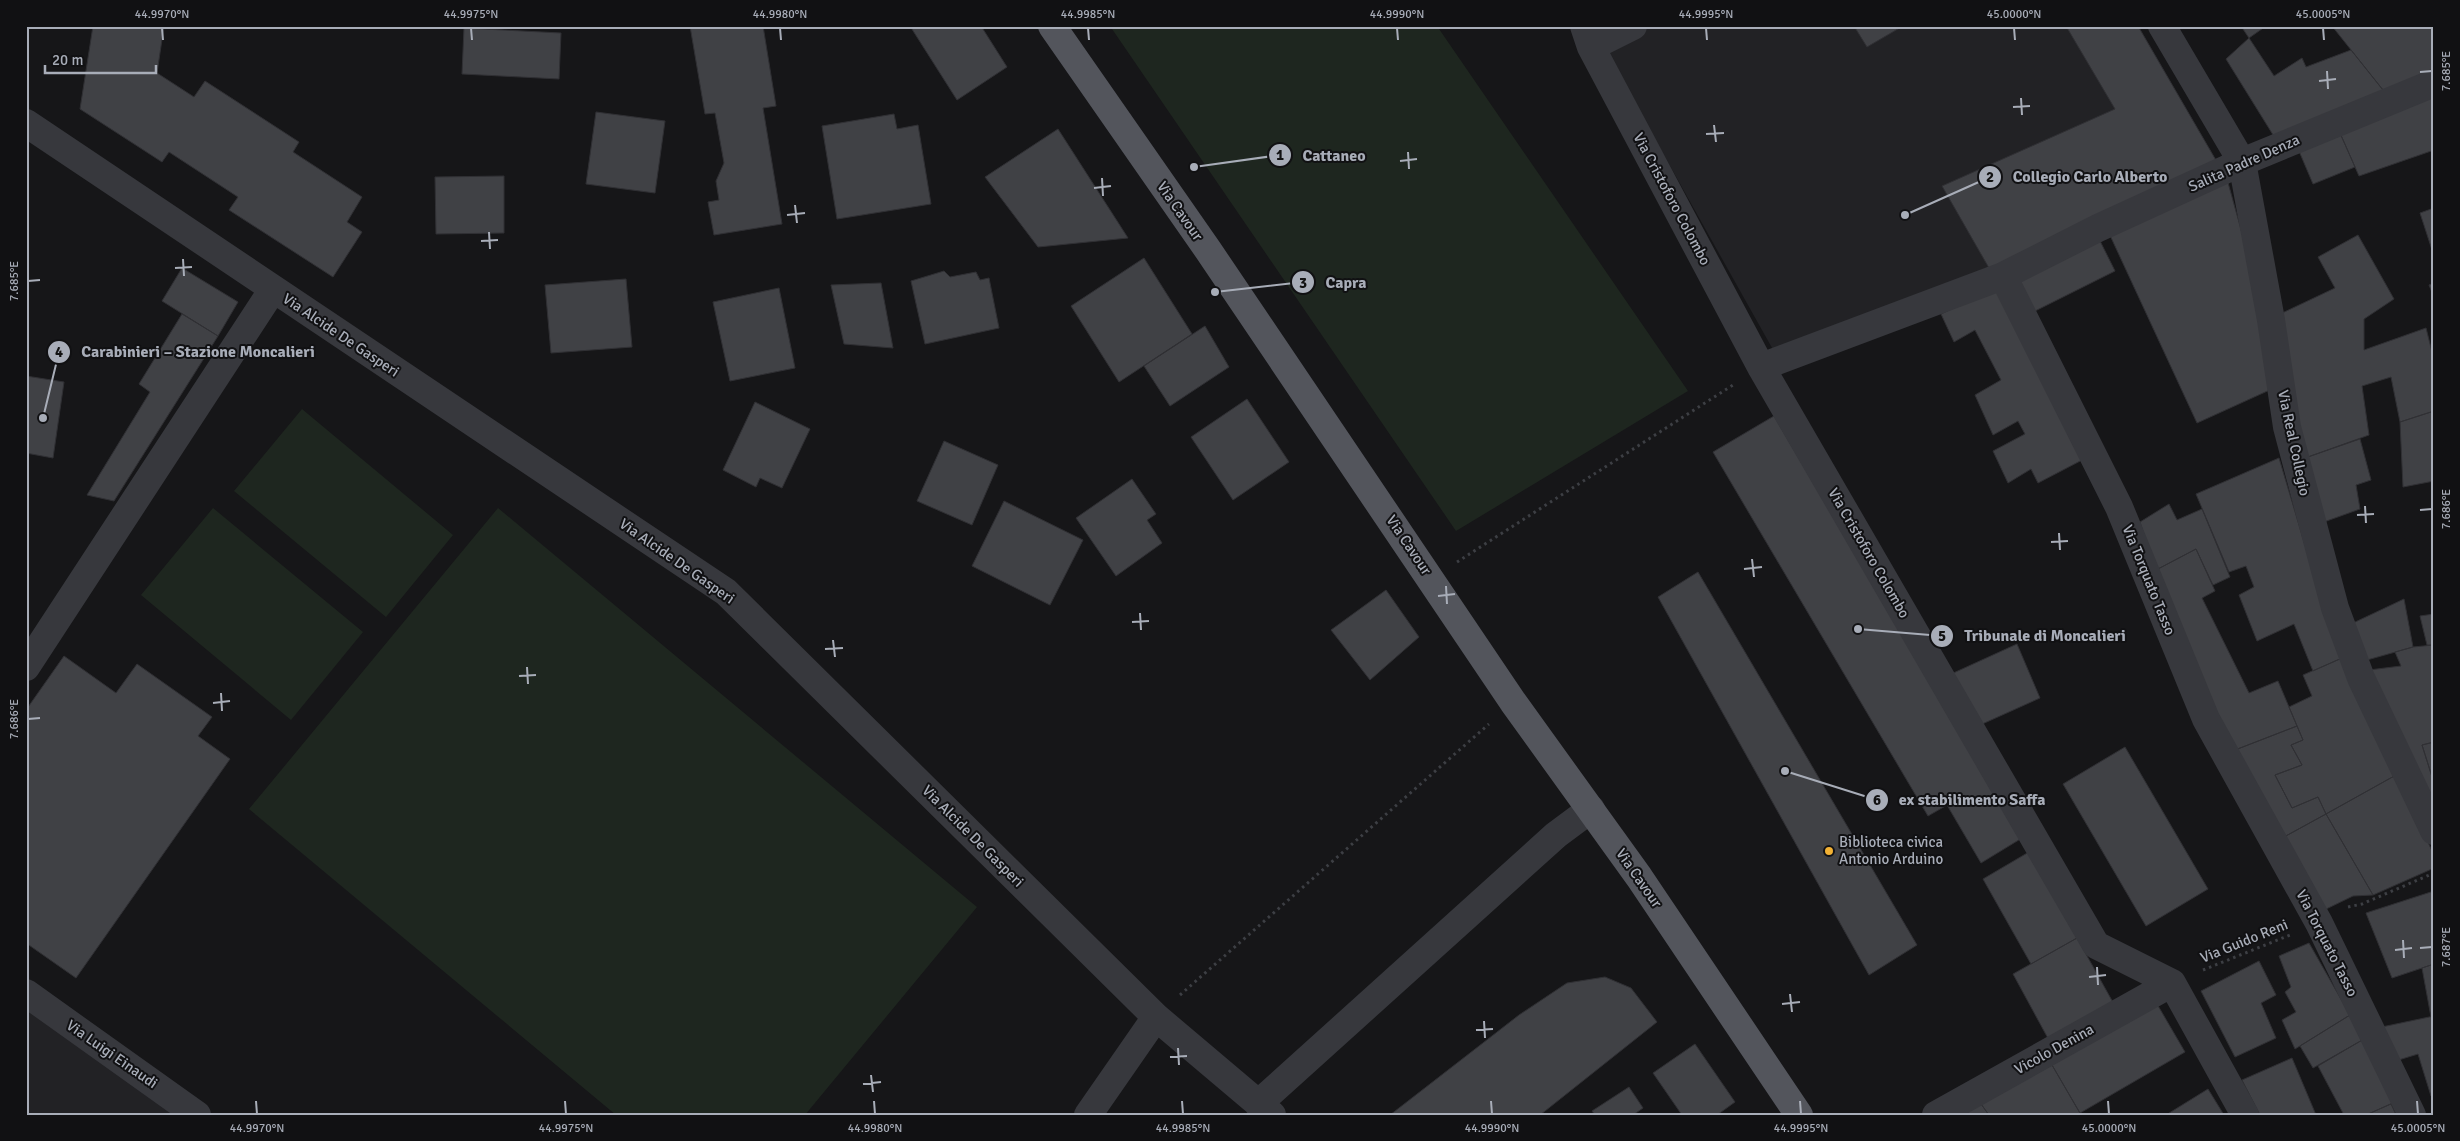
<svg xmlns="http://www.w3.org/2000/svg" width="2460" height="1141" viewBox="0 0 2460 1141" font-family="Signika,sans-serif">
  <rect width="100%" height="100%" fill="#161618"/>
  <path fill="#222225" d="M1651 26H2138L2217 162 1993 275 1776 355 1605 50Z
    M26 1006 182 1115H26Z"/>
  <path fill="#1e261f" d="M1110 26H1437L1688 391 1456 531Z
    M302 409 453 535 386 617 234 491Z
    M213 508 363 632 291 720 141 595Z
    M498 508 977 907 805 1115H616L249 809Z"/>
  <path fill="#404145" stroke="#303034" d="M93 26H164L157 73 194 97 205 81 299 142 293 152 362 197 347 222 362 232 333 277 229 210 238 197 169 152 162 162 80 109Z
    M391 26H423V28Z
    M690 26H763L776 106 763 108 782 224 714 235 708 202 719 200 716 181 724 163 715 113 705 114Z
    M910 26H981L1007 67 957 100Z
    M1854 26H1903L1867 47Z
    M2066 26H2138L2217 162 1993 275 1942 186 2115 109Z
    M2241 26H2266L2249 38Z
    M2332 26H2434V75L2387 95Z
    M464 28 561 33 559 79 462 74Z
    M2249 38 2274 76 2302 58 2306 67 2351 50 2387 95 2275 138 2226 59Z
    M2434 97V150L2359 176 2340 133Z
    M596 112 665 121 655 193 586 184Z
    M894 114 897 129 918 125 931 204 837 219 822 126Z
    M1058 129 1128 238 1038 247 985 177Z
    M2340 133 2355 167 2313 184 2299 151Z
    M504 176V233L436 234 435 177Z
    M2227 179 2260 298 2274 388 2197 423 2108 231Z
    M2434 208V256L2420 213Z
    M2097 235 2115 271 2033 312 2013 276Z
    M2358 235 2394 299 2364 319V350L2426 328 2434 360V411L2400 422 2391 377 2362 386 2369 435 2305 458 2278 315 2335 288 2318 257Z
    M1144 258 1192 334 1119 382 1071 306Z
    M182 268 238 302 218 336 162 301Z
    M944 271 950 277 976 272 980 280 989 278 999 328 925 344 911 281Z
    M626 279 632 347 551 353 545 285Z
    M881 283 893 348 844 344 831 285Z
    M2434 283V297L2429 285Z
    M2001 286 2084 459 2038 483 2031 469 2008 483 1993 451 2025 434 2018 421 1993 435 1975 395 2001 380 1975 330 1954 342 1941 314Z
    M779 288 795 368 730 381 713 302Z
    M182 314 218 336 114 501 87 495 150 392 139 384Z
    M1205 326 1229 367 1170 406 1144 366Z
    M26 376 64 382 53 458 26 453Z
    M1247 399 1289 462 1233 500 1191 437Z
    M755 402 810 429 782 488 760 478 756 487 723 470Z
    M2434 411V481L2403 487 2400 422Z
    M1774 416 2022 838 1981 863 1947 805 1928 816 1713 452Z
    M2360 439 2371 480 2356 485 2360 509 2321 523 2305 458Z
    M944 441 998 465 972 525 917 501Z
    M2279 458 2321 599 2342 658 2313 671 2294 624 2257 641 2239 595 2254 587 2246 566 2229 572 2196 494Z
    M1132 479 1156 514 1147 520 1162 543 1116 576 1076 518Z
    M1004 501 1083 540 1050 605 972 566Z
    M2169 504 2177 520 2202 509 2230 577 2213 585 2196 549 2156 570 2140 522Z
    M2196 549 2215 591 2202 598 2249 693 2278 681 2297 726 2235 750 2175 624 2156 570Z
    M1698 572 1917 945 1869 975 1658 597Z
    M1386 590 1419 637 1370 680 1331 630Z
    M2404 599 2413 647 2367 660 2351 624Z
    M2434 614V645H2427L2420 616Z
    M2017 644 2040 698 1980 725 1949 675Z
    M2434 645V742L2422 745 2434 783V802L2369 670 2401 666 2395 652 2413 647Z
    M64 656 116 693 137 664 212 717 198 736 230 759 76 978 26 943V710Z
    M2342 658 2396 775 2326 814 2318 797 2292 808 2275 775 2302 765 2291 745 2303 740 2289 707 2312 696 2303 675Z
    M2297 726 2303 740 2291 745 2302 765 2275 775 2292 808 2318 797 2326 814 2284 837 2235 750Z
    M2434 742V783L2422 745Z
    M2125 747 2208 889 2146 926 2063 784Z
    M2396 775 2434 855V868L2373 895 2326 814Z
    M2326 814 2373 895 2353 896 2322 911 2284 837Z
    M2029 852 2077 938 2031 964 1983 879Z
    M2434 891V964L2392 978 2366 913Z
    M2077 938 2115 1006 2050 1042 2013 974Z
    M2309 943 2350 1015 2295 1049 2282 1020 2296 1012 2285 992 2291 987 2279 956Z
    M2259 961 2276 995 2261 1003 2276 1038 2235 1057 2201 991Z
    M2434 964V1016L2431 1017 2422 968Z
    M1605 977 1631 988 1657 1022 1540 1115H1390L1519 1015 1567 983Z
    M2157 1004 2185 1052 2080 1113 2052 1065Z
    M2350 1015 2364 1039 2313 1068 2300 1046Z
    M2434 1016V1095L2431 1096 2418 1054 2392 1062 2377 1028Z
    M2364 1039 2395 1102 2366 1115H2344L2318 1066Z
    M1695 1044 1735 1102 1717 1115H1682L1653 1073Z
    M2292 1058 2316 1115H2260L2242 1080Z
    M2052 1065 2081 1115H1989L1981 1104Z
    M1629 1087 1643 1108 1633 1115H1595L1592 1111Z
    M2208 1089 2224 1115H2166Z
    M1981 1104 1989 1115H1962Z
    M2391 1104 2396 1115H2366Z"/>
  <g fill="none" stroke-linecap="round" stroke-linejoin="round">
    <path stroke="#3d3f44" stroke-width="3" stroke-dasharray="2.5 4" stroke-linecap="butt" d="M1457 562 1733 385
      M2348 907 2362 904 2434 873
      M2203 970 2290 935
      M1180 995 1489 724"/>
    <path stroke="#37383d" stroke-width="28" d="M1584 26 1591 47 1761 367 2096 945 2172 983 2245 1115
      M2162 26 2242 162 2271 320 2287 427 2335 608 2361 678 2434 831
      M1591 47 1633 26
      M26 123 726 592 1156 1017 1272 1115
      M2003 276 2098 228 2242 162 2434 83
      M1761 367 2003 276 2119 507 2206 719 2319 923 2412 1115
      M26 667 273 289
      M26 993 197 1115
      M1258 1104 1556 835 1591 809
      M1088 1115 1156 1017
      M1936 1115 2172 983"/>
    <path stroke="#53555c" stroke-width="28" d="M1052 26 1208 250 1513 702 1639 877 1799 1115"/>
  </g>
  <path fill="none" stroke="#a8adb8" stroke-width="2" d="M162 28 163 40M471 28 472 40M780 28 781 40M1088 28 1089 40M1397 28 1398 40M1706 28 1707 40M2014 28 2015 40M2323 28 2324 40M2327 71 2328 89M2420 72 2432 71M2319 81 2336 79M2021 98 2022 115M2013 107 2030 106M1714 125 1716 142M1706 134 1724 133M1408 152 1409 169M1400 161 1417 159M1102 178 1103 196M1094 188 1111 186M795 205 797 223M787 215 805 213M489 232 490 249M481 241 498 240M183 259 184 276M175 268 192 267M28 281 40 280M2365 506 2366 523M2420 510 2432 509M2357 515 2374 514M2059 533 2060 550M2051 542 2068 541M1752 559 1754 577M1744 569 1762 567M1446 586 1447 604M1438 596 1455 594M1140 613 1141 630M1132 622 1149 621M833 640 835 657M825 649 843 648M527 667 528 684M519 676 536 675M221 693 222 711M213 703 230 701M28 719 40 718M2403 940 2404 958M2420 948 2432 947M2395 950 2412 948M2097 967 2098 985M2089 977 2106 975M1790 994 1792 1012M1782 1004 1800 1002M1484 1021 1485 1038M1476 1030 1493 1029M1178 1048 1179 1065M1170 1057 1187 1056M871 1075 873 1092M863 1084 881 1082M256 1101 257 1114M565 1101 566 1114M874 1101 875 1114M1182 1101 1183 1114M1491 1101 1492 1114M1800 1101 1801 1114M2108 1101 2109 1114M2417 1101 2418 1114"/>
  <circle fill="#f2b134" stroke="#111113" stroke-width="2" cx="1829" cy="851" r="5"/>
  <g text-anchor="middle" stroke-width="4" stroke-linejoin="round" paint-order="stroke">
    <g font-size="15" fill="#a8adb8" stroke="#111113">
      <text transform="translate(2244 163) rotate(-24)" y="5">Salita Padre Denza</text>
      <text transform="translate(1672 199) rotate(62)" y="5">Via Cristoforo Colombo</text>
      <text transform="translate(1180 211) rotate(55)" y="5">Via Cavour</text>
      <text transform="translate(341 335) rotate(34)" y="5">Via Alcide De Gasperi</text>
      <text transform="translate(2294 443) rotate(78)" y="5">Via Real Collegio</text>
      <text transform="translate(1409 545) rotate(56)" y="5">Via Cavour</text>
      <text transform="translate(1869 553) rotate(60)" y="5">Via Cristoforo Colombo</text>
      <text transform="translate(677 561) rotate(35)" y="5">Via Alcide De Gasperi</text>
      <text transform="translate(2149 580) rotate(68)" y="5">Via Torquato Tasso</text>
      <text transform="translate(973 836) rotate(45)" y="5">Via Alcide De Gasperi</text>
      <text transform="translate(1639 878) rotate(55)" y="5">Via Cavour</text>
      <text transform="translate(2244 941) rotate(-22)" y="5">Via Guido Reni</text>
      <text transform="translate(2327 943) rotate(63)" y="5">Via Torquato Tasso</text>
      <text transform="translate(2054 1049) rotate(-29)" y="5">Vicolo Denina</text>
      <text transform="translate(112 1054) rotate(35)" y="5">Via Luigi Einaudi</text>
    </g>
    <g font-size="15" fill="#a8adb8" stroke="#111113" text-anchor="start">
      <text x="1839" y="847">Biblioteca civica<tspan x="1839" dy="17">Antonio Arduino</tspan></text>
    </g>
  </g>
  <path fill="none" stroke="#a8adb8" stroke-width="2" d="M1194 167L1280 155M1905 215L1990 177M1215 292L1303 282M43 418L59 352M1858 629L1942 636M1785 771L1877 800"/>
  <g fill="#a8adb8" stroke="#111113" stroke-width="2">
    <circle cx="1194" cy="167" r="5"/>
    <circle cx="1905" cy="215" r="5"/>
    <circle cx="1215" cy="292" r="5"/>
    <circle cx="43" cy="418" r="5"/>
    <circle cx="1858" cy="629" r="5"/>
    <circle cx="1785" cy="771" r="5"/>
    <circle cx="1280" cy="155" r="12"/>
    <circle cx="1990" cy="177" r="12"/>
    <circle cx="1303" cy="282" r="12"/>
    <circle cx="59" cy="352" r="12"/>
    <circle cx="1942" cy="636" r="12"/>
    <circle cx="1877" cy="800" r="12"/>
  </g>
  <g font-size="15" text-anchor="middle" font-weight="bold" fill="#111">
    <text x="1280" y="160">1</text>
    <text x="1990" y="182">2</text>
    <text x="1303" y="288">3</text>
    <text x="59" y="357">4</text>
    <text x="1942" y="641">5</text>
    <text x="1877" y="805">6</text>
  </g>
  <g font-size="16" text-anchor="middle" font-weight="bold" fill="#a8adb8" stroke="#111113" stroke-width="4" stroke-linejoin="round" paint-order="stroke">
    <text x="1334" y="161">Cattaneo</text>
    <text x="2090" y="182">Collegio Carlo Alberto</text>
    <text x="1346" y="288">Capra</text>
    <text x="198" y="357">Carabinieri – Stazione Moncalieri</text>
    <text x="2045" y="641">Tribunale di Moncalieri</text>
    <text x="1972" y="805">ex stabilimento Saffa</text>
  </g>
  <rect width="2460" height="1141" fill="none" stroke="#111113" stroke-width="55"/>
  <path d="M45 65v8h111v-8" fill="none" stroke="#a8adb8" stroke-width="2.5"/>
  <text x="52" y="65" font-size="15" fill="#a8adb8" stroke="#111113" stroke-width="4" paint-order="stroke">20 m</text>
  <rect x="28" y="28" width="2404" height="1086" fill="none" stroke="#a8adb8" stroke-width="2"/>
  <g font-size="12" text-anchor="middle" fill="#a8adb8">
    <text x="162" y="18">44.9970°N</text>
    <text x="471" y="18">44.9975°N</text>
    <text x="780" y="18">44.9980°N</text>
    <text x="1088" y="18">44.9985°N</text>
    <text x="1397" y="18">44.9990°N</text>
    <text x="1706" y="18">44.9995°N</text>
    <text x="2014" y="18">45.0000°N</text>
    <text x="2323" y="18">45.0005°N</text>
    <text transform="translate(2446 71) rotate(-90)" y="4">7.685°E</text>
    <text transform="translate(14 281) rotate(-90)" y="4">7.685°E</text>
    <text transform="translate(2446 509) rotate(-90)" y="4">7.686°E</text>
    <text transform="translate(14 719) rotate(-90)" y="4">7.686°E</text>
    <text transform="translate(2446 947) rotate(-90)" y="4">7.687°E</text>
    <text x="257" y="1132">44.9970°N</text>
    <text x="566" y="1132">44.9975°N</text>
    <text x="875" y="1132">44.9980°N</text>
    <text x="1183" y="1132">44.9985°N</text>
    <text x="1492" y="1132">44.9990°N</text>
    <text x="1801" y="1132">44.9995°N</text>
    <text x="2109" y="1132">45.0000°N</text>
    <text x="2418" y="1132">45.0005°N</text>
  </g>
</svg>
